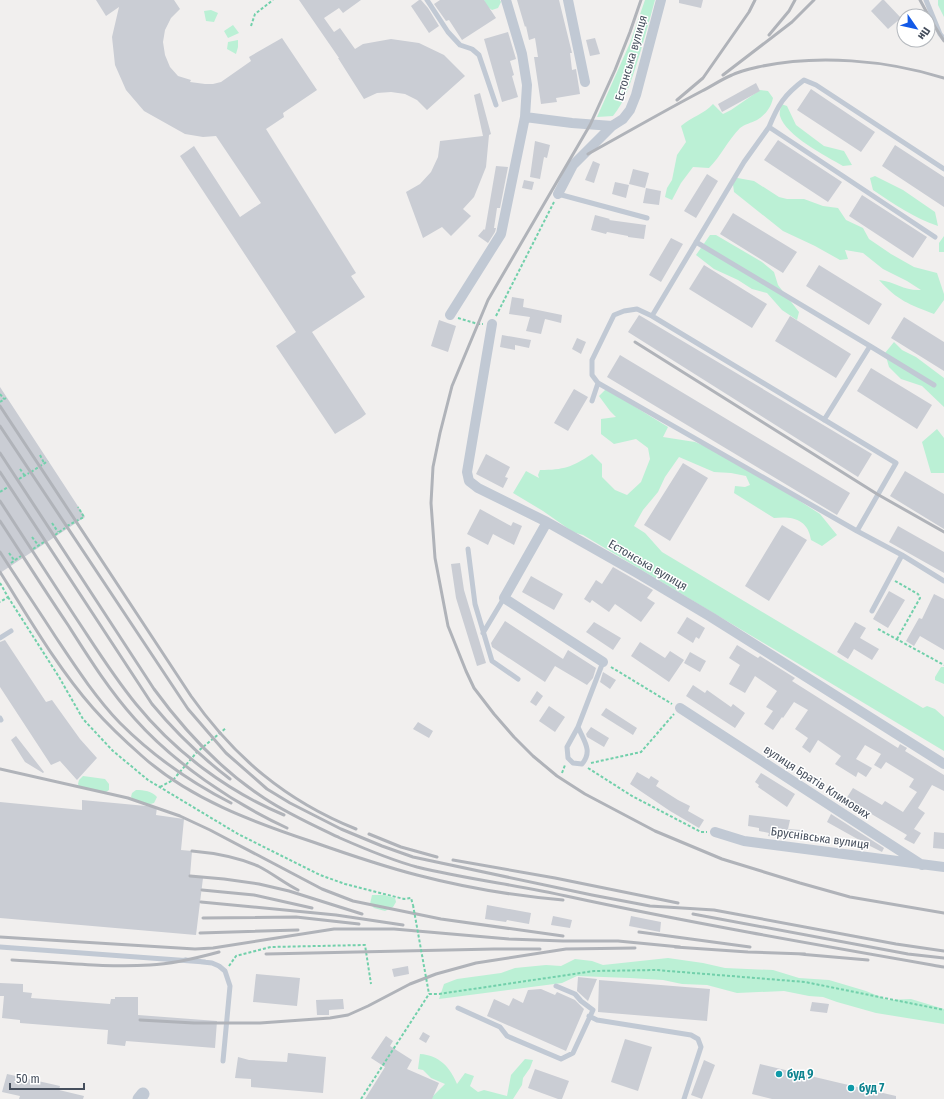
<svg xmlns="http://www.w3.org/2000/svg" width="944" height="1099" viewBox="0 0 944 1099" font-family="'Fira Sans Condensed',sans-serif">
  <rect width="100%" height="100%" fill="#f1efee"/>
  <path fill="#bbf0d5" d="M484 0H500L501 2 498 8 492 10 486 6Z
    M645 0H655C649 22 643 44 636 66 630 84 625 101 613 116L597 117 630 43Z
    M938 0H944V17L938 5Z
    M211 10 218 13 214 22 206 21 204 11Z
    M233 25 239 33 228 38 224 31Z
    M238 40V47L236 54 227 49 228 42Z
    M760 90 768 91 773 98C771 108 765 115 757 120 751 123 745 124 740 128 728 140 721 156 709 168L693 167 681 183 672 200 665 197 667 188 672 180 677 155 686 142 681 126C691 117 704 114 713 104L723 114 731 110Z
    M781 104 787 106 796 125 824 146 844 151 852 165 843 166C826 156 786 136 780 116 779 113 781 107 781 104Z
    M875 176 903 190 935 212 938 226C914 218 894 204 873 190L870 178Z
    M732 177 754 181 779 197 787 199H804L823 206 838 208 846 220 863 228 869 239 891 254 914 267 937 273 944 294V300L934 314C909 304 898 301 879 280 896 282 904 291 921 290L907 281 883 269 863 253 845 250 848 259 840 260 815 246 783 231 734 192Z
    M710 235H716L762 262 774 272 778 285 799 312 797 320 782 310 767 293 752 289 738 280 714 269 696 255Z
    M944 236V252H939V243Z
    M894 342 902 350 916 357 944 378V407L922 386 901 379 889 367 885 353Z
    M606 389 668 427 663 437 695 442 733 458 820 514 837 535 822 546 811 540C808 519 792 516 774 518L734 493 735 486 745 487 750 485 746 476 731 473 714 472 679 457 665 477 658 492 643 510 634 526 645 533 662 552 923 708 927 706 935 709 944 717V751L583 535 573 532 543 511 513 493 526 471 539 478 538 475 540 470C564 470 572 467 592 454L602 464V477L615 490 627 495 641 482 650 459 648 448 636 439 614 444 601 434V419L616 417 610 411 599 396Z
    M937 429 944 438V473H931L922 442Z
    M941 667H944V684L935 680V677Z
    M83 776 105 779 109 784V790L106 792 80 788 78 784 79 780Z
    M136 790C144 790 152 791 157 797L154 803C147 806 136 802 131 797L132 793Z
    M372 895H384L395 898 396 902 393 907 385 911 374 908 370 904Z
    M668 958 703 963 725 968 773 970 799 978 829 980 866 991 888 1000 911 999 944 1009V1024L876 1013 837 1002 823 997 809 996 784 991 737 993 707 985 682 984 663 980 630 978 577 976 562 983 439 999 444 984 457 979 501 973 515 968 546 965 561 966 575 959 592 961 603 965Z
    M420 1054C439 1055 450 1067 457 1084L465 1073 474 1076 470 1086 478 1092 484 1090 507 1096 511 1075 525 1059 533 1060 530 1068 523 1078 522 1085 513 1099H418L414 1091 433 1096 445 1084 431 1078 423 1070 418 1069Z"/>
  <path fill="#cacdd4" d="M96 0H174L180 9 171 18 165 30 163 42 165 55 170 67 178 76 191 80 190 82 205 84H213L221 82 251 61 249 57 282 38 317 90 283 113 284 117 266 129 356 273 351 276 365 297 312 332 366 414 361 418 335 434 276 346 296 332 180 156 194 146 240 217 261 203 216 136 203 137 185 134 144 111 126 90 115 65 112 37 119 7 106 16Z
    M299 0H361L343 13 339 8 324 18 334 32 340 28 355 49 363 44 391 39 419 43 444 55 465 76 427 110 417 100 405 94 391 92 377 93 364 99 338 58H339Z
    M419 0H421L428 8 439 26 429 33 411 6Z
    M440 0H484L496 18 462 40 449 20 446 21 434 4Z
    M517 0H559L572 53H570L572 70 576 69 580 94 556 98 557 102 541 104 534 57H538L535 38 529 40 526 26 525 27Z
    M679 0H703L701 8 679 3Z
    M882 0H884L901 18 888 29 871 11Z
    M508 32 516 59 510 61 514 75 512 76 518 97 502 102 484 39Z
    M595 38 600 54 590 56 586 40Z
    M756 83 760 91 722 112 718 104Z
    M811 89 875 132 861 152 797 110Z
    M480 93 491 134 489 135 486 167 474 197 463 209 471 216 451 236 442 227 423 238 406 192 420 184 431 172 438 157 440 141 483 136 474 95Z
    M778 140 842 182 828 202 764 160Z
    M535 141 550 145 547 158 544 157 540 179 530 177Z
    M895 145 944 177V207L882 166Z
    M593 161 600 164 594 183 585 180Z
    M496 166 508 167 500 208H497L494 228H496L495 232 488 243 478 236 484 229 485 230Z
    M633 169 649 173 645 188 629 184Z
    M707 174 718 181 696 218 684 211Z
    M524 180 534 182 532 190 522 188Z
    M615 182 629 185 626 198 612 194Z
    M646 188 661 191 659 205 643 203Z
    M862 195 927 237 913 258 849 216Z
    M733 213 797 252 783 273 720 234Z
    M595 215 610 219 609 220 646 225 644 239 628 237V236L607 232 606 234 591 230Z
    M671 238 683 244 661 282 649 275Z
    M704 265 767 304 752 328 689 289Z
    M819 265 882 304 869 325 806 286Z
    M512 297 524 299 523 307 562 315 561 323 545 319 541 334 526 331 530 317 509 314Z
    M639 315 872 454 858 477 628 332Z
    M790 316 851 354 836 378 775 341Z
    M904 317 944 342V371L891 338Z
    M439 320 456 326 448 352 431 346Z
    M502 335 531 340 529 348 515 345V350L500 347Z
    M577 338 586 342 581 354 572 349Z
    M620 355 850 493 837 515 607 377Z
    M871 368 932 405 917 429 857 391Z
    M0 387 85 517 0 573Z
    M574 389 588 397 568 431 554 423Z
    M486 454 510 467 505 477 508 478 503 488 476 474Z
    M683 463 708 478 670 541 644 525Z
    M905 471 944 494V529L890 496Z
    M480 509 511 526 513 522 522 526 514 545 493 534 488 545 467 534Z
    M782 525 807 540 769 601 745 586Z
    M898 526 944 552V573L889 542Z
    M460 563 464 590 486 663 477 666 456 598 451 564Z
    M613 567 653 590 647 598 655 603 641 622 615 604 609 612 592 600 590 603 584 599 596 580 602 584Z
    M531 576 563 594 554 610 522 592Z
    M889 591 905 600 888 628 873 619Z
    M934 594 944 599V650L920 636 914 646 906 641 919 618 922 619Z
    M687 617 705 628 699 639 696 637 693 643 677 633Z
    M505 621 563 659 568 650 596 668 593 678 587 685 555 666 545 682 492 647 491 643Z
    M594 622 621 638 613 650 586 632Z
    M855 622 866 628 860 638 879 649 872 660 854 649 848 659 837 652Z
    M5 640 46 702 52 700 80 739 97 758 77 780 60 761 51 765 0 687V642Z
    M640 642 665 658 670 651 684 660 669 682 631 656Z
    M737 645 758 658 760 656 795 678 792 681 898 748 900 744 907 748 905 751 944 775V791L932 785 918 808 925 813 914 829 921 833 914 844 904 839 907 835 846 799 853 788 882 805 885 801 903 812 917 792 909 787 914 779 886 762 881 769 874 765 881 754 865 745 856 759 872 768 866 777 858 772 856 777 835 764 841 756 818 740 810 753 802 747 808 738 795 729 808 710 794 702 783 718 782 717 773 730 764 724 773 711 766 707 777 691 755 676 745 693 729 684 740 665 729 658Z
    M690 652 706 661 700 672 684 663Z
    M603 672 616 680 610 689 600 682Z
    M693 685 705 693 707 690 731 707 733 704 745 713 735 728 686 696Z
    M537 691 543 696 536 706 530 702Z
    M549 706 565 717 555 732 539 721Z
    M606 708 637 728 633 735 601 715Z
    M418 722 433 731 429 738 413 729Z
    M591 727 609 738 604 747 587 737 586 734Z
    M16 736 44 772 43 773 25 762 11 740Z
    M637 772 649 779 651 776 659 781 656 786 678 800 690 806 688 811 704 820 699 828 670 811 630 784Z
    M761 773 795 794 787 807 758 787 759 785 755 782Z
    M82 800 157 807 156 815 184 819 181 850 192 851 190 876 203 878 196 935 0 918V802L82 810Z
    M831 814 884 848 882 852 868 845 865 850 858 846 861 841 827 822Z
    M749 815 790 820 788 829 801 830 800 839 768 836 769 833 759 831V828L748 826Z
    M934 832 944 833V849L933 848Z
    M487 905 531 913 529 924 507 920 506 922 485 919Z
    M553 916 572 920 570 928 551 925Z
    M631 916 661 922 660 932 629 926Z
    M408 966 409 974 394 977 392 969Z
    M256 974 300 978 297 1006 253 1002Z
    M578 977 597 979 588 1001 577 991Z
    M599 980 710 989 707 1021 598 1012Z
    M0 983 23 984V992L32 993 31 998 110 1004 111 999H115V997H138V1015L217 1021 215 1048 126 1041 125 1046 107 1044 108 1030 20 1023V1020L2 1018 4 996H0Z
    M541 989 555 995 557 992 575 1000 584 1009 566 1051 487 1016 494 999 509 1006 513 998 523 1003 528 990Z
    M343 999 344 1009 329 1010V1015H317L316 1000Z
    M812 1002 829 1004 827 1013 810 1011Z
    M423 1032 430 1036 426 1043 419 1039Z
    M386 1036 393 1041 390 1046 412 1060 407 1069 439 1083 432 1099H365L385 1067 371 1058Z
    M625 1039 652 1047 638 1091 611 1082Z
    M288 1053 326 1057 323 1093 251 1087V1079L235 1078 238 1057 249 1060 287 1062Z
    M704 1060 715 1065 702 1099 691 1095Z
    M760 1064 840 1083 896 1096V1099H772L752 1094Z
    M535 1069 569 1081 562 1099H558L528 1088Z
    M7 1074 60 1086 59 1090 84 1096 83 1099H19L20 1096 2 1092Z"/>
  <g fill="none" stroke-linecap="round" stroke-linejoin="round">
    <path stroke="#72d0ab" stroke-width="2" stroke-dasharray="3 2" stroke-linecap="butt" d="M251 26 255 14 273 0
      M496 316 554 202
      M458 318 478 324H483
      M0 394 4 399
      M0 402 6 398
      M40 455 44 463
      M20 469 25 476
      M31 472 48 461
      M19 479 29 473
      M0 492 8 487
      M52 523 58 532
      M67 526 84 517 78 507
      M55 535 65 528
      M32 537 38 545
      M33 549 44 542
      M9 553 14 560
      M11 563 21 556
      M895 581 918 594 920 598 897 639
      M0 583 8 597 0 602
      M8 597 59 677 83 719 113 751 148 780 238 834 320 875 345 884 404 899 411 898 413 905
      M878 629 944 665
      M611 667 672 704
      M591 763 641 752 674 714
      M588 768 632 796 701 832H707
      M562 773 565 765
      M160 787 173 780 197 752 226 728
      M229 966 236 956 271 947 365 945 371 984
      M361 1099 429 994H439L594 971 656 970 805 982 944 1010"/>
    <path stroke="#c1c9d4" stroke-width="5" d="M427 0 448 32 460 45 472 49 479 55 496 105
      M926 0 940 34 944 39
      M769 127C778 105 784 95 804 80L816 85 944 169
      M558 194 647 218
      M696 242 870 346 824 420
      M652 316 637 309 624 311 614 315 592 360V375L598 383 857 531 896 463 652 316 744 162 769 127 935 237
      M870 346 934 385
      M592 401 598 383
      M857 531 902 555 872 611
      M468 549 475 604 492 661 518 679
      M902 555 944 581
      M483 633 504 598
      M0 638 11 631
      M0 718 1 720
      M578 727 567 747 568 758 573 763 582 764C593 751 584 741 578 727L603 662
      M0 947 205 962 185 960 212 963 219 966 225 971 230 986 223 1061
      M458 1008 500 1027 507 1036 561 1059 573 1053 593 1010 581 1001 575 994 556 986
      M589 1016 597 1020 691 1035 698 1039 701 1047 684 1099"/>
    <path stroke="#c1c9d4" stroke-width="10" d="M568 0 585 82
      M525 117 572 123 612 126
      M558 194 573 165 612 126 623 119 630 110 636 95 661 0
      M450 315 501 234 525 117 527 85 522 54 506 0
      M492 324 467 472 469 481 478 488 547 522 637 573 711 617 944 764
      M547 522 504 598 603 662
      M680 708 922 865
      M715 832 744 841 944 867"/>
    <path stroke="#c1c9d4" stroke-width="13" d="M139 1099 143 1094"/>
    <path stroke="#b0b3b9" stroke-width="3" d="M641 0 630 32 615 70 590 125 488 300 452 386 440 433 433 467 431 503 435 558 448 626 466 671 474 688 494 714 514 737 533 756 557 776 585 794 655 831 722 859 800 883 850 897 944 913
      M920 0 932 22 944 41
      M769 35 789 11 795 0
      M723 75 792 22 814 0
      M677 100 703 78 749 12 755 0
      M588 154C626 133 664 111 702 91 712 86 722 79 732 75 740 71 749 69 758 67 817 54 886 60 944 78
      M635 342 877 494 944 532
      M0 406 191 696C234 757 286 801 356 829
      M0 426 188 709 226 753 267 789 290 803 341 829 382 846 413 857 592 895 650 906 714 910 896 944 944 951
      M0 453 154 689C184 730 221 770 264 798 288 814 315 826 340 838 365 849 391 860 417 867 466 879 517 885 566 896 691 923 818 945 944 967
      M0 472 152 704C176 733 201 757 230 779
      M0 501C25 539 49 577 74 615 94 645 113 676 136 704 175 752 227 791 284 815
      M0 521C23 556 45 591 68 625 89 658 109 690 135 719 174 763 233 803 287 828
      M0 552C18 580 37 608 55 636 75 666 95 697 120 723 153 756 190 782 231 803
      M0 572C29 618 57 667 93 708 108 725 125 741 142 756 190 799 253 822 313 842 347 854 382 866 417 875 463 887 516 896 563 900
      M0 769 128 798 180 816 210 830 322 889 353 901 441 919 563 936
      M369 834 401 847 437 857
      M192 851C215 853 237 857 258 866 272 873 284 883 298 890
      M453 860 555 878 678 903
      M190 876 224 879 259 884 289 891 362 914
      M202 890 254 895 312 908
      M201 902 336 915 403 925
      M693 914 908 954 944 958
      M203 918 296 917 359 924
      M639 932 750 947
      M200 933 298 930
      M0 937 195 949 213 948 334 929H394L509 939 563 941H618L680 947
      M675 947 748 952 805 954
      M266 954 494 949H540
      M799 954 868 960
      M12 960C57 962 106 968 150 965 172 964 197 958 219 952
      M140 1020 194 1023H260L330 1018 348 1015 368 1006 410 984 436 974 476 963 566 949 635 948"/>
    <path stroke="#72d0ab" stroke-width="2" stroke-dasharray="3 2" stroke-linecap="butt" d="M413 905 429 994"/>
  </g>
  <g fill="#0f9aa8" stroke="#fff" stroke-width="1.5">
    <circle cx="779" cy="1074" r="4"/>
    <circle cx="851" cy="1088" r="4"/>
  </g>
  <g text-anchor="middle" stroke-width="3" stroke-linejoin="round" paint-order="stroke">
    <g font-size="12" fill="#464f5d" stroke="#fff">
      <text transform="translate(631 58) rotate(-74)" y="4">Естонська вулиця</text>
      <text transform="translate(648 565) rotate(30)" y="4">Естонська вулиця</text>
      <text transform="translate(817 782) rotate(33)" y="4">вулиця Братів Климових</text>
      <text transform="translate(820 838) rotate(8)" y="4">Бруснівська вулиця</text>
    </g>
    <g font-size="12" font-weight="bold" fill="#0d838f" stroke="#fff" text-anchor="start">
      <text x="787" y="1078">буд 9</text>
      <text x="859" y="1092">буд 7</text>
    </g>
  </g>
  <g transform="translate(916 28) rotate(124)"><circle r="19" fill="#ffffff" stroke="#b5b9be"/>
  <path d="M0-3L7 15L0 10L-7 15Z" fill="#1259e7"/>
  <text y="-6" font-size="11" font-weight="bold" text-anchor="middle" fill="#464f5d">Пн</text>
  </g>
  <path d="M10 1083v6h74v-6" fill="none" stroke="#464f5d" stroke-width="2"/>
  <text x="16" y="1083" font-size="12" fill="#464f5d" stroke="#ffffff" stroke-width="3" paint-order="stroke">50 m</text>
</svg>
